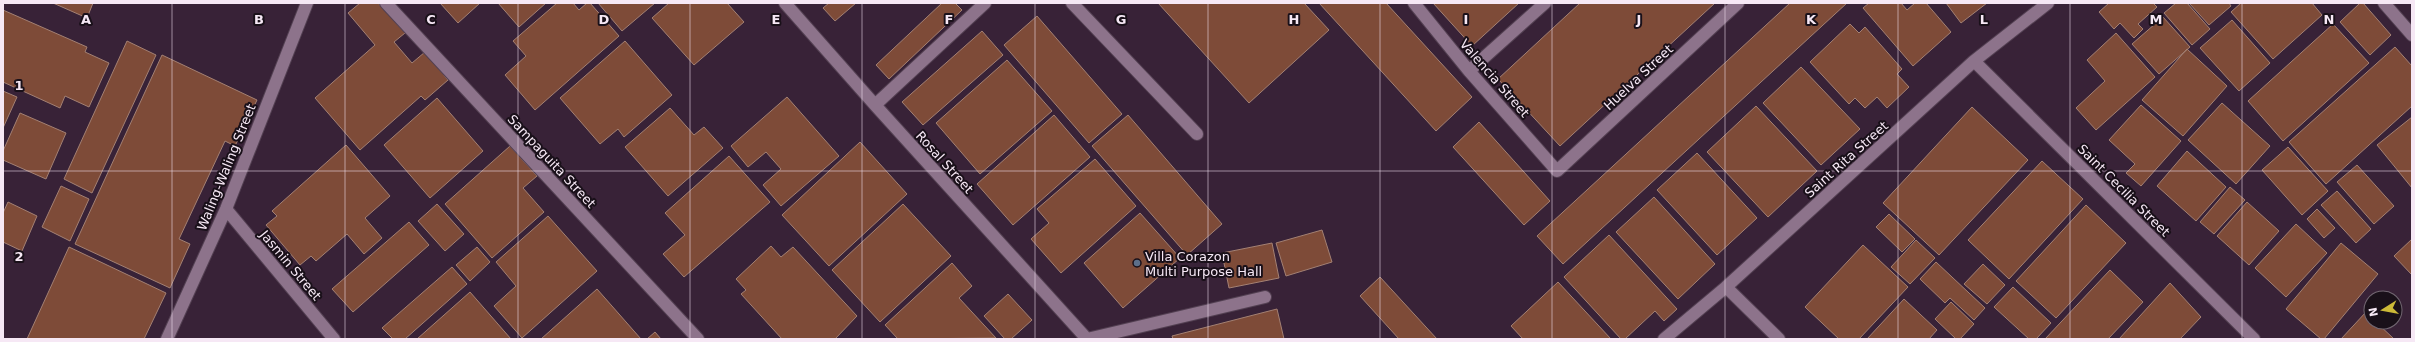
<svg xmlns="http://www.w3.org/2000/svg" width="2415" height="342" viewBox="0 0 2415 342" font-family="'DejaVu Sans',sans-serif">
  <rect width="100%" height="100%" fill="#382237"/>
  <path fill="#7e4b38" stroke="#a38073" d="M53 3H93L87 18Z
    M360 3H378L405 33 394 42 412 63 425 52 448 80 425 100 421 96 360 150 315 98 375 45 348 13Z
    M440 3H480L458 23Z
    M498 3H546L519 27Z
    M557 3H573L579 10 587 3H590L619 36 535 110 505 75 526 56 513 41Z
    M598 3H655L622 31Z
    M669 3H727L744 22 694 65 652 18Z
    M829 3H856L835 21 823 8Z
    M942 3H955L962 10 889 79 876 65Z
    M1158 3H1304L1329 30 1249 103Z
    M1319 3H1386L1472 97 1436 131Z
    M1433 3H1519L1472 46Z
    M1580 3H1715L1560 146 1498 79Z
    M1790 3H1847L1563 264 1537 236Z
    M1869 3H1901L1907 10 1915 3H1926L1951 32 1913 66 1863 8Z
    M1946 3H1987L1961 23Z
    M2109 3H2153L2157 7 2138 24 2143 29 2134 38 2120 23 2114 29 2099 12Z
    M2176 3H2187L2210 29 2192 45 2164 13Z
    M2189 3H2229L2231 6 2209 25Z
    M2241 3H2312L2322 15 2273 59 2231 12Z
    M2360 3H2363L2391 35 2370 55 2340 22Z
    M3 10 87 47 85 52 109 63 89 107 65 96 60 108 3 82Z
    M1037 16 1122 114 1089 143 1004 45Z
    M2163 17 2190 47 2159 74 2132 44Z
    M2232 20 2270 63 2239 91 2200 48Z
    M1850 24 1859 33 1865 27 1902 69 1897 74 1909 87 1887 108 1877 97 1865 108 1855 98 1849 104 1810 62Z
    M2333 24 2369 63 2283 141 2248 101Z
    M982 31 1003 55 923 125 902 102Z
    M2116 33 2155 77 2096 130 2076 108 2105 81 2087 60Z
    M127 41 156 55 92 193 64 179Z
    M625 41 672 95 624 137 618 129 600 144 560 98Z
    M2395 47 2412 66V106L2326 184 2289 142Z
    M2187 49 2227 86 2183 136 2142 100Z
    M162 55 257 100 235 146 225 141 179 239 190 244 170 288 75 244Z
    M1007 60 1052 111 980 174 936 123Z
    M1801 67 1860 129 1821 165 1763 103Z
    M3 91 17 97 3 128Z
    M787 97 839 156 781 206 763 185 781 169 766 152 748 167 731 146Z
    M437 98 483 151 430 198 384 145Z
    M2222 103 2270 146 2236 184 2188 140Z
    M2141 105 2181 141 2141 186 2126 173 2135 164 2109 140Z
    M1756 106 1817 171 1768 217 1707 152Z
    M1972 107 2028 160 1939 255 1883 203Z
    M670 108 694 135 704 127 723 148 668 196 625 147Z
    M20 113 66 133 46 179 3 160V151Z
    M1054 115 1090 157 1013 225 977 184Z
    M1128 115 1222 224 1187 255 1092 146Z
    M2412 117V188L2377 145Z
    M1479 122 1550 201 1524 225 1453 147Z
    M860 142 907 194 829 266 782 215Z
    M346 145 390 196 365 218 382 238 364 254 347 234 316 261 311 256 300 265 266 225 277 216 272 211Z
    M510 146 537 176 523 188 544 212 492 258 445 204Z
    M2288 147 2328 191 2302 215 2262 170Z
    M2187 151 2226 187 2196 221 2157 186Z
    M1697 153 1757 218 1717 255 1657 190Z
    M729 156 770 202 684 277 663 254 685 235 665 213Z
    M1095 159 1136 206 1061 273 1031 239 1049 223 1037 209Z
    M2042 161 2083 199 2009 279 1968 240Z
    M2357 165 2394 206 2374 224 2337 182Z
    M61 186 89 199 70 241 42 227Z
    M2230 187 2245 200 2214 234 2200 222Z
    M2337 191 2371 229 2356 243 2321 205Z
    M1654 197 1715 264 1678 299 1616 232Z
    M8 202 37 216 22 251 3 242V213Z
    M2247 202 2279 231 2249 265 2217 236Z
    M437 204 464 234 445 251 418 221Z
    M903 204 951 256 880 322 832 270Z
    M2086 205 2126 243 2056 318 2016 281Z
    M2317 209 2335 228 2324 238 2307 219Z
    M1140 213 1180 258 1123 308 1084 263Z
    M1889 214 1915 239 1902 252 1876 227Z
    M548 216 597 271 522 338 494 306 516 286 496 262Z
    M409 222 429 245 353 312 332 289Z
    M2296 224 2327 253 2286 297 2255 268Z
    M1322 230 1332 262 1286 276 1276 243Z
    M1609 235 1677 309 1664 321 1655 311 1625 339H1621L1564 277Z
    M2412 239V275L2394 256Z
    M1916 240 1935 258 1910 284 1891 267Z
    M1272 243 1279 278 1229 288 1222 253Z
    M2341 243 2378 274 2324 339H2321L2286 309Z
    M1863 245 1908 287 1859 339H1839L1805 307Z
    M771 246 781 257 793 247 857 316 835 339H782L741 294 746 290 736 279Z
    M69 247 166 293 144 339H27Z
    M477 247 490 262 470 281 456 265Z
    M1936 262 1985 308 1974 320 1950 298 1945 303 1920 279Z
    M952 263 972 286 959 298 996 338 898 339 885 325Z
    M1983 264 2005 285 1987 304 1964 284Z
    M452 267 467 284 405 339H393L382 328Z
    M2110 270 2143 302 2108 339H2045Z
    M1380 277 1437 339H1399L1360 296Z
    M1558 282 1611 339H1523L1511 326Z
    M2170 283 2201 317 2180 339H2119Z
    M2013 287 2051 323 2036 339H2029L1994 307Z
    M597 289 641 339H541Z
    M470 292 511 339H417Z
    M1008 294 1032 320 1011 339H1005L984 316Z
    M1904 299 1937 330 1929 339H1867Z
    M1951 302 1974 324 1960 339H1956L1935 319Z
    M1277 309 1284 339H1173L1172 336Z
    M2366 312 2371 317V322H2376L2394 339H2341Z
    M655 332 661 339H647Z"/>
  <g fill="none" stroke-linecap="round" stroke-linejoin="round">
    <defs>
      <path id="service" d="M1072 3 1197 134"/>
      <path id="minor" d="M386 3 698 339
        M785 3 875 105 1087 339
        M1414 3 1469 71 1557 171 1738 3
        M2384 3 2412 35
        M1974 61 2254 339
        M1469 71 1545 3
        M875 105 985 3
        M226 209 334 339
        M1726 287 1779 339
        M167 339 226 209 307 3
        M1087 339 1265 297
        M1664 339 1726 287 1974 61 2048 3"/>
    </defs>
    <use href="#service" stroke="#534052" stroke-width="14"/>
    <use href="#minor" stroke="#534052" stroke-width="14"/>
    <use href="#service" stroke="#8d738b" stroke-width="12"/>
    <use href="#minor" stroke="#8d738b" stroke-width="12"/>
  </g>
  <path fill="none" stroke="#f6e8f5" stroke-width="1" stroke-opacity="0.55" d="M172 3V339M345 3V339M518 3V339M690 3V339M862 3V339M1035 3V339M1208 3V339M1380 3V339M1552 3V339M1725 3V339M1898 3V339M2070 3V339M2242 3V339M3 171H2412"/>
  <circle fill="#5c6f8a" stroke="#191019" stroke-width="1.5" cx="1137" cy="263" r="4"/>
  <g text-anchor="middle" stroke-width="4" stroke-linejoin="round" paint-order="stroke">
    <g font-size="13" fill="#f6e8f5" stroke="#191019">
      <text transform="translate(1638 77) rotate(-43)" y="5">Huelva Street</text>
      <text transform="translate(1495 78) rotate(49)" y="5">Valencia Street</text>
      <text transform="translate(1846 159) rotate(-42)" y="5">Saint Rita Street</text>
      <text transform="translate(552 161) rotate(47)" y="5">Sampaguita Street</text>
      <text transform="translate(945 162) rotate(48)" y="5">Rosal Street</text>
      <text transform="translate(226 167) rotate(-68)" y="5">Waling-Waling Street</text>
      <text transform="translate(2124 190) rotate(45)" y="5">Saint Cecilia Street</text>
      <text transform="translate(291 265) rotate(50)" y="5">Jasmin Street</text>
    </g>
    <g font-size="13" fill="#f6e8f5" stroke="#191019" text-anchor="start">
      <text x="1145" y="261">Villa Corazon<tspan x="1145" dy="15">Multi Purpose Hall</tspan></text>
    </g>
  </g>
  <g font-size="13" text-anchor="middle" font-weight="bold" fill="#f6e8f5" stroke="#191019" stroke-width="4" stroke-linejoin="round" paint-order="stroke">
    <text x="86" y="24">A</text>
    <text x="259" y="24">B</text>
    <text x="431" y="24">C</text>
    <text x="604" y="24">D</text>
    <text x="776" y="24">E</text>
    <text x="949" y="24">F</text>
    <text x="1121" y="24">G</text>
    <text x="1294" y="24">H</text>
    <text x="1466" y="24">I</text>
    <text x="1639" y="24">J</text>
    <text x="1811" y="24">K</text>
    <text x="1984" y="24">L</text>
    <text x="2156" y="24">M</text>
    <text x="2329" y="24">N</text>
    <text x="19" y="90">1</text>
    <text x="19" y="261">2</text>
  </g>
  <rect width="2415" height="342" fill="none" stroke="#f6e8f5" stroke-width="8"/>
  <g transform="translate(2383 310) rotate(259)"><circle r="19" fill="#191019" stroke="#716671"/>
  <path d="M0-3L7 15L0 10L-7 15Z" fill="#ccb938"/>
  <text y="-6" font-size="11" font-weight="bold" text-anchor="middle" fill="#f6e8f5">N</text>
  </g>
</svg>
